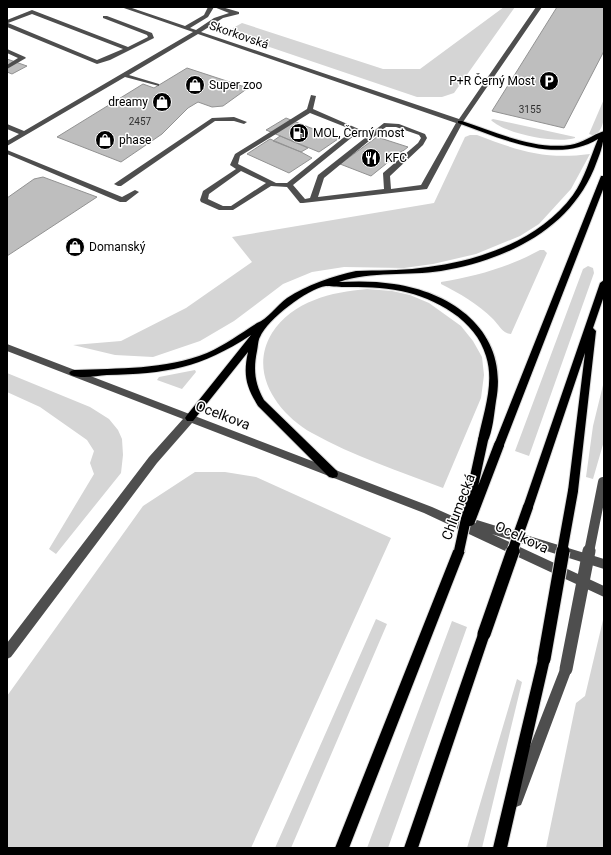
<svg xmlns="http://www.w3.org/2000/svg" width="611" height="855" viewBox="0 0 611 855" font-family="Roboto,sans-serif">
  <rect width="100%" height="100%" fill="#fff"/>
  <path fill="#d5d5d5" d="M504 7H515L454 93 442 97H417L231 34 233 28 242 23 383 69H420Z
    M604 99C604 113 606 126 595 136L589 134Z
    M493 119 575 137V138C557 144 505 134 491 120Z
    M470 135H477C519 151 545 160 590 154L571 189 539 224 520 236 476 254 433 264 404 268 344 267 312 272 283 284 234 321 200 341 153 357 115 355 73 345 121 341 186 308 252 262 232 237 434 203 465 137Z
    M540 250H544L547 253 511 334C503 334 498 324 493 319 478 304 459 293 441 284V282C476 276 509 267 540 250Z
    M588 266 593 268 594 273 529 456 515 451 583 269Z
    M367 289 392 291 410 295 429 303 461 326 473 341 482 357 484 375 481 398 443 488C399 471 353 456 312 433 277 413 248 372 272 333 293 301 331 292 367 289Z
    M195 370 196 372 182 389 157 380 159 377Z
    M7 373 90 407 109 419 118 430 122 439 123 455 121 473 56 554 49 549 94 474 90 463 94 451 87 440 40 407 7 392Z
    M604 381V441L593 479 586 477 593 426Z
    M195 472H225L256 477 391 538 251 848H7V696L143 506Z
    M376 619 387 624 291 848H275Z
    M603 620 604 848H546L576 703 585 696Z
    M452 621 467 627 388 848H367Z
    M517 679 522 682 482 848H467Z"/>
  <path fill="#bebebe" stroke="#929292" d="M557 7H604V51L564 128 492 111Z
    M7 59 27 66 12 74 7 72Z
    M187 68 248 88 223 106 212 107 198 102 188 108 162 134 121 162 57 137 143 84 154 88Z
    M286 118 338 139 319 152 266 130Z
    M280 136 308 148 301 152 273 141Z
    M377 137 408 147 403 151H402L371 176 340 164Z
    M270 139 301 152 312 158 289 173 247 154Z
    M43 177 97 197 7 256V198L34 179Z"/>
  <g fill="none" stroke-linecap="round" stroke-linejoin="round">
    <defs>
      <path id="major" d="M458 121H462C496 132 533 150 570 145 583 143 592 135 604 131 604 145 599 156 594 169 568 231 505 260 441 271 408 276 372 271 339 282 357 281 376 281 394 284 455 293 509 333 496 401 494 414 493 431 487 443H479L478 440C483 413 495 384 486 356 476 320 435 298 401 291 382 287 363 287 344 287 339 287 328 286 326 286 307 289 268 319 260 337 258 340 258 347 257 351 253 370 255 384 264 400L337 471 338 474 337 477 333 478 329 477 258 406C246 386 243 375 248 352L193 421H187L185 418 187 415 251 335C201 368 166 374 107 375 96 376 81 379 71 375L69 373 71 371 74 370C118 368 165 370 207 353 225 345 241 333 257 323 267 320 277 305 287 298 307 285 333 276 356 271 377 270 399 271 420 268 476 262 538 242 573 195 585 178 590 158 598 139 556 165 500 138 458 123Z
        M601 176H604V187L504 445 503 448H495L494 445Z
        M604 280V296L593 328 596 331 578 491 577 494 573 495 569 494 568 491 585 353 533 507 532 510 528 512 524 510 523 507 600 283Z
        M459 546 463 547 465 551 349 848H335L453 551 455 547Z
        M484 628 488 630 490 634 418 848H404L478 634 480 630Z
        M544 653 548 655 550 659 507 848H493L538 659 540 655Z"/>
    </defs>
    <use href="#major" stroke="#dbdbdb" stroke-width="2"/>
    <path fill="#4e4e4e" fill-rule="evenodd" d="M121 7H129L185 26 204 15 208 7H214L208 17 190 28 196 30 214 18 229 13 214 7H222L239 12V14L223 18 201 32 459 119 536 7H542L463 122 427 189 303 203H300L287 187 271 186 233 210H219L201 202 200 200 203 191 236 169 230 165 235 154 307 109 311 95 316 96 313 109 361 130 293 185 305 199 310 198 318 175 384 123 399 124 425 134 427 138 423 145 390 176 391 189 421 185 456 123 198 34 129 75 159 84V86L125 77 7 146V141L19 134 7 129V124L24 131 193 32ZM310 113 353 130 287 183H276L238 164 240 156ZM386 127H396L419 135 421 138 418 143 383 173 384 189 318 197 324 178ZM241 171 266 183 231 206H223L208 199 209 194Z
      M32 10 128 47 148 37 147 35 103 18V16H107L152 33 154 38 110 60 97 64 7 27V20ZM32 14 123 49 97 60 8 23Z
      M7 49 25 57 26 58 7 69V65L18 58 7 53Z
      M234 117 247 122 244 124 234 121H215L121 186H118L114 184 212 118Z
      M7 150 122 197 135 190 139 192 126 202H120L7 154Z
      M7 344 432 507 459 519 464 516 604 559V569L492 534 604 586V597L424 513 192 423 157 463 11 657 7 659V643L149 457 183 419 7 351Z
      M566 663 570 665 572 669 523 800 521 805 516 807 511 805 509 800 560 669 562 665Z"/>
    <use href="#major" fill="#000" fill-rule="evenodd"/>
    <defs>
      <path id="major-bridge-far1" d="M470 521 499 445
        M459 551 483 440
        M512 552 528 507
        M562 552 573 491"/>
      <path id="major-bridge" d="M484 634 513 551
        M544 659 563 551"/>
    </defs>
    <use href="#major-bridge-far1" stroke="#dbdbdb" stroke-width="12" stroke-linecap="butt"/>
    <use href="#major-bridge" stroke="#dbdbdb" stroke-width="15" stroke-linecap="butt"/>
    <path stroke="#4e4e4e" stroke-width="10" d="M589 552 603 482"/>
    <path stroke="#4e4e4e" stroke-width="13" d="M566 669 589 551"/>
    <use href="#major-bridge-far1" stroke="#000" stroke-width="10"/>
    <use href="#major-bridge" stroke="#000" stroke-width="13"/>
  </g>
  <defs>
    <symbol id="parking-disc" viewBox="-11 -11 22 22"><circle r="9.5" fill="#000" stroke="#fff"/><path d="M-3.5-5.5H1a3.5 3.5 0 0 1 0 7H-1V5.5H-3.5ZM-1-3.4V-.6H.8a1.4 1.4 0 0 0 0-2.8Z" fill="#fff"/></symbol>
    <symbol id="shop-disc" viewBox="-11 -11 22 22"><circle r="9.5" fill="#000" stroke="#fff"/><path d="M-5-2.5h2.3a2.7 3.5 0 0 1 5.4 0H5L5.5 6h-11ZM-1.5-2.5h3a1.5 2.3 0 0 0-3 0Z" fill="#fff"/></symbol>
    <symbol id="fuel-disc" viewBox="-11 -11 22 22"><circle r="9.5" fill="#000" stroke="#fff"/><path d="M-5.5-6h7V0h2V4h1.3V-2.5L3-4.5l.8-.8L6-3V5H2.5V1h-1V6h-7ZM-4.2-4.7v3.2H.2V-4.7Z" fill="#fff"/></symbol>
    <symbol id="restaurant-disc" viewBox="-11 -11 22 22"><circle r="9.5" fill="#000" stroke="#fff"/><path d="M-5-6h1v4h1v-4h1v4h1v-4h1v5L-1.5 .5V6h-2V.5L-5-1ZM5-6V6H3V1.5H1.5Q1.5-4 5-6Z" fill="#fff"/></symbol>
  </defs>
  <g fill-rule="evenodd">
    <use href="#parking-disc" x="538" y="70" width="22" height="22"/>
    <use href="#shop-disc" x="184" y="74" width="22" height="22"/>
    <use href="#shop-disc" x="151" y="91" width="22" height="22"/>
    <use href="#fuel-disc" x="288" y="122" width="22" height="22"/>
    <use href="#shop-disc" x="94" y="129" width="22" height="22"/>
    <use href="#restaurant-disc" x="360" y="147" width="22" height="22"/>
    <use href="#shop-disc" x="64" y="236" width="22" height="22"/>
  </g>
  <g text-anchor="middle" stroke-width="3" stroke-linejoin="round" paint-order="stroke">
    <g font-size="10" fill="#303030">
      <text x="530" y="113">3155</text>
      <text x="140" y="125">2457</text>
    </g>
    <g font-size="12" fill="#000" stroke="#fff">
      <text transform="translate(239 35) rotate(19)" y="4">Skorkovská</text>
    </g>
    <g font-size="12" fill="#000" stroke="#fff" text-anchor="start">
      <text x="535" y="85" text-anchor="end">P+R Černý Most</text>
      <text x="209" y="89">Super zoo</text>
      <text x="148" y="106" text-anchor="end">dreamy</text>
      <text x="313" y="137">MOL, Černý most</text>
      <text x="119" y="144">phase</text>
      <text x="385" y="162">KFC</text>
      <text x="89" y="251">Domanský</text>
    </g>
    <g font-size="14" fill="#000" stroke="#fff">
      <text transform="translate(223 415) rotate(21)" y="5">Ocelkova</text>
      <text transform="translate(458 507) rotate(-69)" y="5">Chlumecká</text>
      <text transform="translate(522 537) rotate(25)" y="5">Ocelkova</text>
    </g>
  </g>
  <rect width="611" height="855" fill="none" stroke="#000000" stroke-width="16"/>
</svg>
